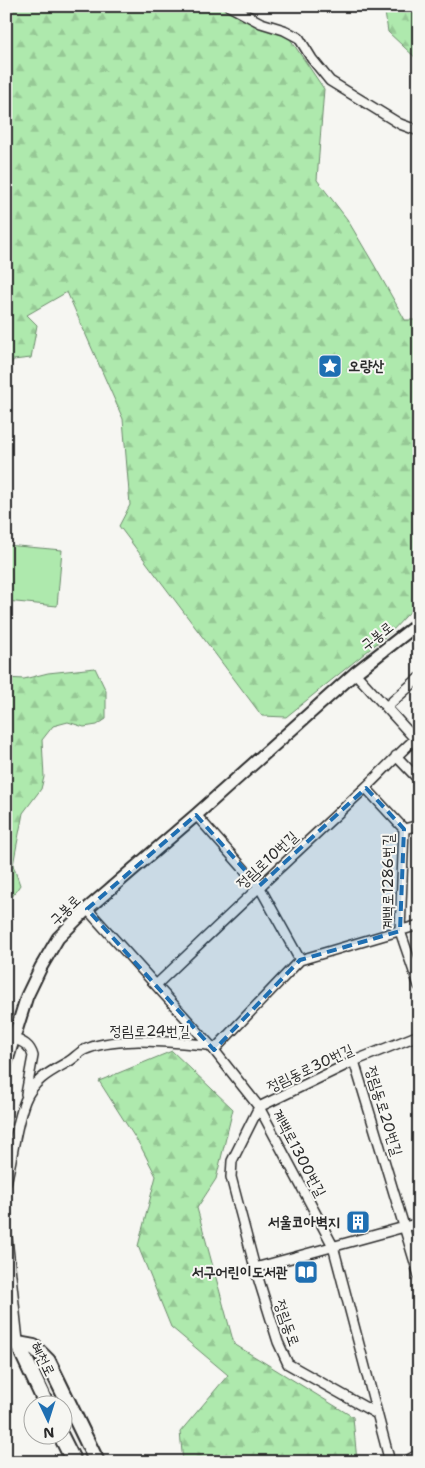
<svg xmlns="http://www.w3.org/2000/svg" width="425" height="1468" viewBox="0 0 425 1468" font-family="'Shantell Sans','Poor Story',sans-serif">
<defs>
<pattern id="forest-firs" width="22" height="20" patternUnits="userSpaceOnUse" patternTransform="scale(1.25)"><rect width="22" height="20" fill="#aee9ad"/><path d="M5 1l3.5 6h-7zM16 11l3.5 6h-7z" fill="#96c895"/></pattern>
</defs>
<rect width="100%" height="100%" fill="#f6f6f2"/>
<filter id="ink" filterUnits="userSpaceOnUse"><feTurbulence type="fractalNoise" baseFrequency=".02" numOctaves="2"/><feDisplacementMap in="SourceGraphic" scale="10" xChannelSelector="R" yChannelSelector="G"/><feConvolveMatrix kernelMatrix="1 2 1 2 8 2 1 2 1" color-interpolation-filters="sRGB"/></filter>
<g filter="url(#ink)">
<path fill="url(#forest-firs)" stroke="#6c8a6c" d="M6,6H59L65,9L72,6H221L286,33L324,89L317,180L347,219L373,263L405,320H419V602L391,632L286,717L262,716L119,526L130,505L123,419L67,292L27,315L37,325L31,358L13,360L6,374Z
M384,6H419V61L388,32Z
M95,668L106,691V719L97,725L84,727L68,722L53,726L42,740L44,777L41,789L23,813L13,865L20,885L6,906V678L24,679L48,673Z
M172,1051L233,1109L216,1179L197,1208L234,1344L353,1417L357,1462H183L180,1432L228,1375L171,1327L138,1246L156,1176L141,1147L99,1081Z"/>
<path fill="#aee9ad" stroke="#6c8a6c" d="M6,545L62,550L57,606L6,601Z"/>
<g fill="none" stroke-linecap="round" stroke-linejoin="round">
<g stroke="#2b2b2b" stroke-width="12">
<path id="minor" d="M229,6L261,23L284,30L299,38L312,59L330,81L400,124L419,131
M355,673L415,739
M386,707L419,678
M396,756L419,780
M366,788L404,829L400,931L419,986
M196,815L259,886L300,960
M404,829L419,825
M87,909L210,1045L259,1107L333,1246L390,1462
M156,985C225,919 294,854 364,789C381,773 397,755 415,739L419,737
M13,1038C23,1042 30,1045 33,1056L26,1094
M214,1050L300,960L419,925
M354,1061L419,1276
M6,1183C13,1156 15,1127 25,1101C33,1081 48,1073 66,1063C73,1060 78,1053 84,1050C115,1035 175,1043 210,1045
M6,1229L18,1341
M255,1268L419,1223
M377,1414L288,1364L278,1342L255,1268L231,1177L232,1161L259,1107L354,1061L419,1035
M405,1462L419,1454"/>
</g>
<g stroke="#2b2b2b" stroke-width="15">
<path id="tertiary" d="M6,1063L27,996L41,967L58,938L87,909L196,815L355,673L419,623"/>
</g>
<g stroke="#2b2b2b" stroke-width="18">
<path id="primary" d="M6,1328L18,1344L47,1406
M18,1344L34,1347L48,1361L97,1462
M61,1436L74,1462"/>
</g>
<use href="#minor" stroke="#f6f6f2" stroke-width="9"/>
<use href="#tertiary" stroke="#f6f6f2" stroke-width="11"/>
<use href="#primary" stroke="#f6f6f2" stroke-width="14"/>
</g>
</g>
<path fill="#1f6fb2" fill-opacity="0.2" stroke="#1f6fb2" stroke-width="4" stroke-dasharray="10 6" stroke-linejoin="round" d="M366,788L404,829L400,931L300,960L214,1050L87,909L196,815L259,886Z"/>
<defs>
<g id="sight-square" transform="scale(1.25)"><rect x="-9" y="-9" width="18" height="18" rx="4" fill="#1f6fb2" stroke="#f6f6f2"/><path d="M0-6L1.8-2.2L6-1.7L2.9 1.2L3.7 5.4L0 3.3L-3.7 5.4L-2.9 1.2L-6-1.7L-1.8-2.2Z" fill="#fff"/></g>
<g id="building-square" transform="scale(1.25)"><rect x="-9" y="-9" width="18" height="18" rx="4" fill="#1f6fb2" stroke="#f6f6f2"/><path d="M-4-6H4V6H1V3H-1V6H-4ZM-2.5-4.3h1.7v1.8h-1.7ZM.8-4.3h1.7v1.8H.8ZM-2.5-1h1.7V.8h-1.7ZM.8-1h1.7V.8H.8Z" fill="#fff"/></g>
<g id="library-square" transform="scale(1.25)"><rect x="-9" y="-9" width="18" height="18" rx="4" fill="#1f6fb2" stroke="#f6f6f2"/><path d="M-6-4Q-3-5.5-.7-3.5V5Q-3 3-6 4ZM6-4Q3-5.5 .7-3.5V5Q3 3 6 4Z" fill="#fff"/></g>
</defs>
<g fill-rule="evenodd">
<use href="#sight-square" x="330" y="366"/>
<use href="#building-square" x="358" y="1222"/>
<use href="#library-square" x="306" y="1272"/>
</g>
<g text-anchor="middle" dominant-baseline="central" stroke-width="4" stroke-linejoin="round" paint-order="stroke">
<g font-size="15" font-weight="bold" fill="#2b2b2b" stroke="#f6f6f2" text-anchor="end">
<text x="348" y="366" text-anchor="start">오량산</text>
<text x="340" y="1222">서울코아벽지</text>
<text x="288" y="1272">서구어린이도서관</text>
</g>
<g font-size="15" fill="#2b2b2b" stroke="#f6f6f2">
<text transform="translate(377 636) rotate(-38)">구봉로</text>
<text transform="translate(267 860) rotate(-43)">정림로10번길</text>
<text transform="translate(388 882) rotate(-90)">계백로1286번길</text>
<text transform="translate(65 910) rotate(-44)">구봉로</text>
<text x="150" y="1031">정림로24번길</text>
<text transform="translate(310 1068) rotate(-25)">정림동로30번길</text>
<text transform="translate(384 1111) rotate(73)">정림동로20번길</text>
<text transform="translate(299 1153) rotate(62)">계백로1300번길</text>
<text transform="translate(287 1323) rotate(71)">정림동로</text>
<text transform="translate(43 1359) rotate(64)">혜천로</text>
</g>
</g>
<rect width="425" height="1468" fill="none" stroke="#f6f6f2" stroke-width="25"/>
<rect x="12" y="12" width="400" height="1443" fill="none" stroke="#2b2b2b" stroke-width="2" filter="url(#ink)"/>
<g transform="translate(48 1420) rotate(176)"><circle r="24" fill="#f6f6f2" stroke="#a5a5a2"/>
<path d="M0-4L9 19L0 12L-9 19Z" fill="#1f6fb2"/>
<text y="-8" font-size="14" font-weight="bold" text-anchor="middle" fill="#2b2b2b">N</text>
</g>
</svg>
